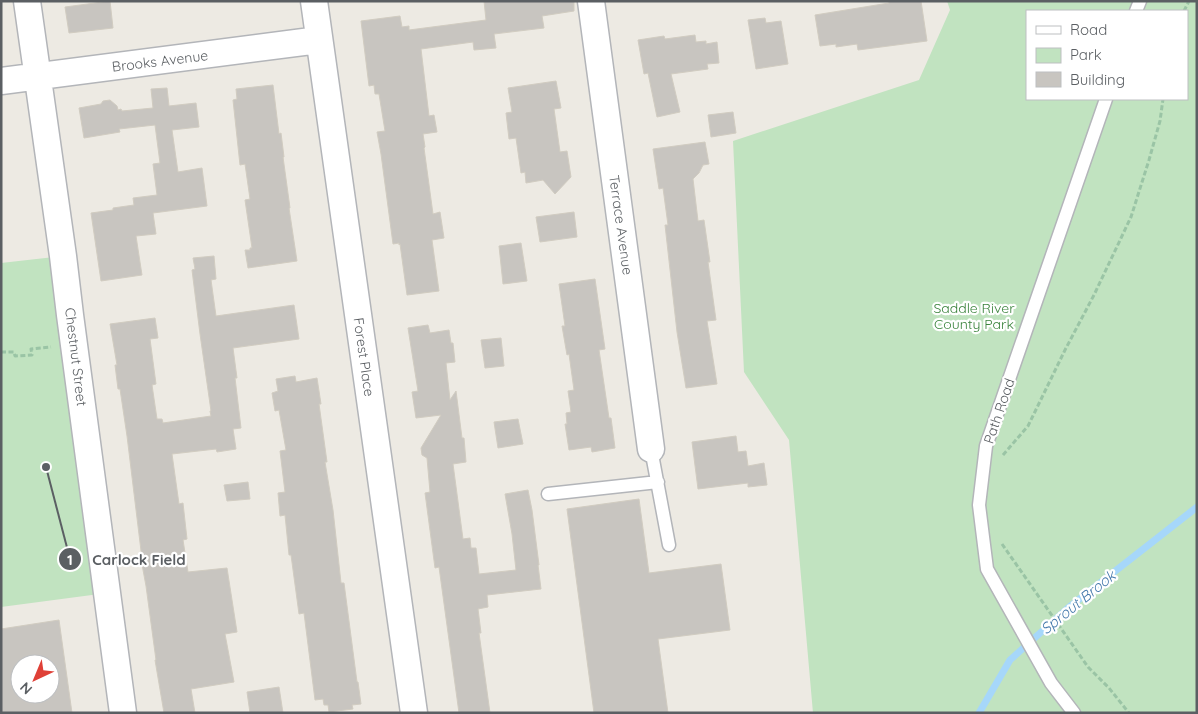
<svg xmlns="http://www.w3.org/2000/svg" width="1198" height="714" viewBox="0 0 1198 714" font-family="Quicksand,sans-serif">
<rect width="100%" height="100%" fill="#edeae3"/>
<path fill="#c1e3c0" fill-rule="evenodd" d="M947,1H1197V713H813L789,440L744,372L733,141L919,80L950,10ZM1027,11H1187V99H1027Z
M63,256L107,593L1,607V263Z"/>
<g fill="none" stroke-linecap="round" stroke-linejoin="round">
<path stroke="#a6d7fa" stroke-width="7" d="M979,713L1010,660L1068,608L1197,507"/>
</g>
<path fill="#c8c5c0" stroke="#d1ccc1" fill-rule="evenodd" d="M110,1L113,28L69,33L65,7Z
M484,1H574V11L542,16L544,28L494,34L496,48L474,50L473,42L421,49L429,116L434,115L437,132L423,134L425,147L424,148L433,214L440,212L444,238L432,240L439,291L407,295L400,244L399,245V243L393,244L381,154L377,132L385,131L379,94H375L374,85L369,86L361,21L400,16L402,27L409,26V30L486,20Z
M889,1H921L927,41L858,50L857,44L836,47V44L820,46L815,15L889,3Z
M765,18L766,23L781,21L788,64L756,69L748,20Z
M695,35L696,42L706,41V44L717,42L719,63L707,64L708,69L671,74L680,112L657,117L648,73L644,74L638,40L664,36L665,39Z
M556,81L561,108L554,109L560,152L567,151L571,177L555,194L543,180L526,183L525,172L521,173L516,138L509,139L506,113L512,112L508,88Z
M273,85L279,134L281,133L284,157H283L290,208H289L297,261L248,268L245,250H250V248H252L245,200L250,199L245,164L240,165L233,100L237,99L236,89Z
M167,88L169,106L196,103L199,127L172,130L178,172L202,168L207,206L153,213L156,234L136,236L142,275L101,281L91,213L113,210V208L134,205L133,198L157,195L153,164L160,163L155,125L119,129L120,132L84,138L79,108L101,104L103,101L110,100L117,106L118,110L121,109L122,111L153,108L151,89Z
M733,112L736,133L711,137L708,115Z
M705,142L709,164L703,165L699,173L693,179L698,221L704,220L710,262H708L716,320L707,321L717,384L686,388L677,332L665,225H668L663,188L659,189L653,149Z
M574,212L577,237L540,242L536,217Z
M521,243L527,281L503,284L499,246Z
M214,256L216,279L211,280L216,316L294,305L299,339L233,348L237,378H235L241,428L233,429L236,449L217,452L216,449L172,454L179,504L183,503L187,539L183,540L188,572L227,568L237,632L225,634L234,682L191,689L195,713H164L155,660H156L146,586L141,559H142L127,436L120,389H118L115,365H117L110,324L155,318L158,338L150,339L156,384L152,385L157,419H162L163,423L211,416L210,411H211L200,334L192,270L195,269L193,258Z
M595,279L605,349L599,350L609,418H611L615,448L592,452L591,447L569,450L565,424H567L566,413L571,412L568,391L574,390L569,354L567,355L562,326H565L559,284Z
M428,325L430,333L449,330L451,343H453L455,362L446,363L450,400L456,391L462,438H464L466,462L453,464L463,539L470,538L471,548H476L479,574L516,570L512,534L505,494L528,490L532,510L539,565H538L541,589L487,595L488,607L478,609L481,633H479L490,713H459L439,567L435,568L425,493L430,492L427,458L422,455L421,448L441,415L416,418L412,392L418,391L408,328Z
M501,338L504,366L485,368L481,340Z
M295,376L296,382L317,378L321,404H319L327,462H325L333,510L341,583H344L357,682H358L361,704L352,705L353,709L329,712L328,705H324L323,699L315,700L304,613L299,614L291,555H289L285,515L280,516L278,493L285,492L280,451L286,450L279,410L275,411L272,393L278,391L276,379Z
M518,419L523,444L498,448L494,422Z
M736,436L738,452L746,451L748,466L764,463L767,485L748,487V483L698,489L692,442Z
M248,482L250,499L227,501L224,485Z
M639,499L649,573L721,564L730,630L658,639L668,713H594L567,509Z
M59,620L72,713H1V629ZM20,664H50V694H20Z
M279,687L283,713H250L247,692Z"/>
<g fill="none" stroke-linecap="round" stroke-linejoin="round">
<g stroke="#b3b5b9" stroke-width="15">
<path id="service" d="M1136,11L1140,1
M651,449L669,545
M548,494L658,482
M1074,713L1051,683L987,569L979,505L986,446L1106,99"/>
</g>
<g stroke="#b3b5b9" stroke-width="29">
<path id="minor" d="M27,1L63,256L70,315L123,713
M314,1L414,713
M591,1L651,449
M1,81L319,40"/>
</g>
<path stroke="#9ac4a5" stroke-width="3" stroke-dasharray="5 2.5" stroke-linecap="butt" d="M1184,11L1189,1
M1,352H14L15,356L32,355L31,349L51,347
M1003,455L1028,426L1065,350L1094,295L1131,217L1149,160L1160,121L1163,99
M1002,544L1088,667L1109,688L1129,713"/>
<use href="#service" stroke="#fff" stroke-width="12"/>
<use href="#minor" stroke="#fff" stroke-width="26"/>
</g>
<g text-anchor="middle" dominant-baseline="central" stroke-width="4.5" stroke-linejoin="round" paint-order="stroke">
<g font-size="14" fill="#5b5f63" stroke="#fff">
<text transform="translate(160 61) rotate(-7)">Brooks Avenue</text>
<text transform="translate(621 225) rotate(82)">Terrace Avenue</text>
<text transform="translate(76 357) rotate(83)">Chestnut Street</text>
<text transform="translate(364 357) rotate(82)">Forest Place</text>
<text transform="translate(999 411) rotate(-71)">Path Road</text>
</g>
<g font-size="14" fill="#3a833c" stroke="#fff">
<text x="974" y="308">Saddle River<tspan x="974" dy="16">County Park</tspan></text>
</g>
<g font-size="15" font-style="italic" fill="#4478ab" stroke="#fff">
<text transform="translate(1078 602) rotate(-39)">Sprout Brook</text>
</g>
</g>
<path fill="none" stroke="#5b5f63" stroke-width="2" d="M46 467L70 559"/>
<g fill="#5b5f63" stroke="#fff" stroke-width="2">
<circle cx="46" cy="467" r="5"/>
<circle cx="70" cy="559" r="12"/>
</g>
<g font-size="15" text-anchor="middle" font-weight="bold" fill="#fff">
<text x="70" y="565">1</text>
</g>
<g font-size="15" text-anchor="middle" font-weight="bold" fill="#5b5f63" stroke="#fff" stroke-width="4.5" stroke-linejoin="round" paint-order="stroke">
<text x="139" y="565">Carlock Field</text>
</g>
<rect width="1198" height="714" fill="none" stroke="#5b5f63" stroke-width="5"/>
<rect x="1026" y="10" width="162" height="90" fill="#ffffff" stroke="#bdbfc1"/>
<rect x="1036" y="26" width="25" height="8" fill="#ffffff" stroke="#bdbfc1"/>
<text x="1070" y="35" font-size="15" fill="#5b5f63">Road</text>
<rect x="1036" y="48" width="25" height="15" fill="#c1e3c0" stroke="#bdbfc1"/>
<text x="1070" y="60" font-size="15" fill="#5b5f63">Park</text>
<rect x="1036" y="72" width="25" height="15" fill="#c8c5c0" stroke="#bdbfc1"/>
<text x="1070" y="85" font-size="15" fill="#5b5f63">Building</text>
<g transform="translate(35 679) rotate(224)"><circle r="24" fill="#ffffff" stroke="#bdbfc1"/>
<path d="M0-4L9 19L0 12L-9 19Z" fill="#df4037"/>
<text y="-8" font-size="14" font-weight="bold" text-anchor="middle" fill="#5b5f63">N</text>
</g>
</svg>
